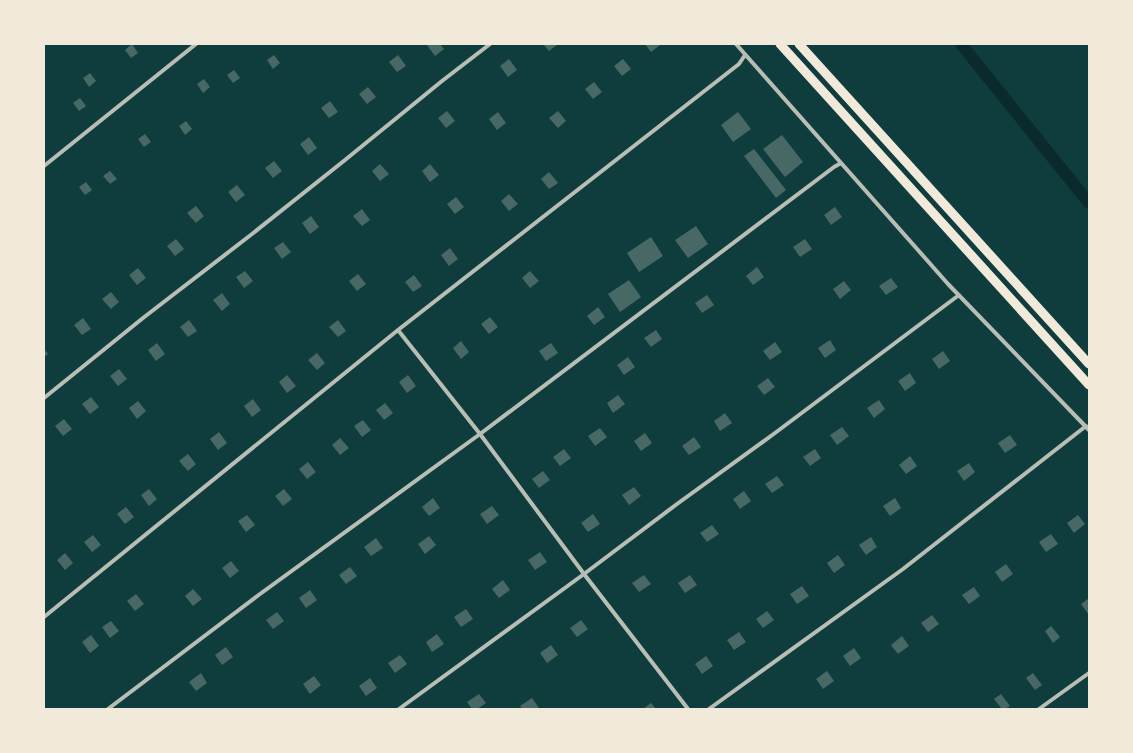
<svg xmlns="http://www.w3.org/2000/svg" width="1133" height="753" viewBox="0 0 1133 753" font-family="Lato,sans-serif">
<rect width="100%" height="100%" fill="#0f3d3e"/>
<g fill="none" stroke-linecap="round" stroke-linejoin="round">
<path stroke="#0a2a2b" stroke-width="12" d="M961,44L1089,203"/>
</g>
<path fill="#486865" d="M132,44L138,53L131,58L125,50Z
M429,44H440L444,49L435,56L427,45Z
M543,44H558L549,51Z
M645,44H659L660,45L651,52Z
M274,55L280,63L273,69L267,60Z
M398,55L406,66L397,72L389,62Z
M509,59L517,70L508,77L500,66Z
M623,59L631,69L622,76L614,66Z
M234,70L240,78L233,83L227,75Z
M90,73L96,81L89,87L83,78Z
M204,79L210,87L203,93L197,84Z
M594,82L602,92L593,99L585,89Z
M368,87L376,97L367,104L359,94Z
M80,98L86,106L79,111L73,103Z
M330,101L338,112L329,118L321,108Z
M447,111L455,121L446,128L438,118Z
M558,111L566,121L558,128L549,118Z
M498,112L506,123L497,130L489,119Z
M738,112L751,129L733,142L721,125Z
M186,121L192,129L185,135L179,126Z
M145,134L151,142L144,147L138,139Z
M782,135L803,162L785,177L763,149Z
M309,137L317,148L308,155L300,144Z
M754,149L786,190L776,198L744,156Z
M274,161L282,171L273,178L265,168Z
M380,164L389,174L380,181L372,171Z
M430,164L439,175L430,182L422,171Z
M110,171L117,179L110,184L103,176Z
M549,172L558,183L549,189L541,179Z
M86,182L92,190L85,195L79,187Z
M237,185L245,195L236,202L228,192Z
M509,194L518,204L509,211L501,201Z
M456,197L464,207L455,214L447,204Z
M196,206L204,216L196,223L187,213Z
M835,207L842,217L831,225L824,215Z
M362,209L370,220L362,226L353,216Z
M311,216L319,227L310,234L302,223Z
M696,226L708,244L688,258L675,240Z
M651,237L663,256L639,272L627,253Z
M176,239L184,249L175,256L167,246Z
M805,239L812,249L800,257L793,247Z
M283,242L291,252L282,259L274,248Z
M450,248L458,259L449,266L441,255Z
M757,267L764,277L753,285L746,276Z
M138,268L146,278L137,285L129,275Z
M245,271L253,281L244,288L236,277Z
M530,271L539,281L530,288L522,278Z
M358,274L366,284L357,291L349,281Z
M414,275L422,286L413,292L405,282Z
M891,278L898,287L886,295L879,286Z
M629,280L641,297L620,312L608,294Z
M844,281L851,290L840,299L833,289Z
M111,292L119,302L111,309L102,299Z
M222,293L230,304L222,311L213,300Z
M707,295L714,305L702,313L695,303Z
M598,307L605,317L594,325L587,316Z
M490,317L498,327L489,334L481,324Z
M83,318L91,329L82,335L74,325Z
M189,320L197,331L188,337L180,327Z
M338,320L346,331L338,337L329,327Z
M656,330L662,339L651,347L644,338Z
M830,340L836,350L825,358L818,348Z
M461,341L469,352L461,359L453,348Z
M775,342L782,352L770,360L763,351Z
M157,343L165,354L156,361L148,350Z
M551,343L558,353L546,361L539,351Z
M44,349L48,354L44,357Z
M943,351L950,361L939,369L932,359Z
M317,353L325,363L317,370L308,360Z
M628,357L635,367L624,375L617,365Z
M119,369L127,379L118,386L110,376Z
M910,373L916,383L905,391L898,381Z
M287,375L296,386L287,393L279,382Z
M408,375L416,386L407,393L399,382Z
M768,378L775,387L764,395L757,386Z
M618,395L625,404L613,413L607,403Z
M91,397L99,407L90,414L82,404Z
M253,399L261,410L252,417L244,406Z
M879,400L885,409L874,418L867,408Z
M138,401L146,411L137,419L129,408Z
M385,403L393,413L384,420L376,410Z
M725,413L732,423L720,431L714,421Z
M64,419L72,429L63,436L55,426Z
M363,420L371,430L362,437L354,426Z
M842,427L849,436L837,445L830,435Z
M600,428L607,437L595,446L588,436Z
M219,432L227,443L218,450L210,439Z
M645,433L652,443L641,451L634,441Z
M1010,435L1017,445L1005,453L998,443Z
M694,437L701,447L689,455L682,446Z
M340,438L349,448L340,455L332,445Z
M564,449L571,458L560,466L553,457Z
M815,449L821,458L810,466L803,457Z
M188,454L196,464L188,471L179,461Z
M910,456L917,466L906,474L899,465Z
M308,462L316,472L307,479L299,469Z
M969,463L975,472L964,481L957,471Z
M543,471L550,480L539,488L532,479Z
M777,476L784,485L772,493L765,484Z
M634,487L641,496L629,505L622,495Z
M149,489L157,499L149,506L141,495Z
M284,489L292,499L283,506L275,496Z
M744,491L751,501L740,509L733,499Z
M433,498L440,508L429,516L422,507Z
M895,498L901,508L890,516L883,506Z
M492,506L499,515L487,524L480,514Z
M126,507L134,517L125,524L117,514Z
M593,514L600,524L588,532L581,523Z
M247,515L255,525L246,532L238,521Z
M1078,515L1085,524L1074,533L1067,523Z
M712,525L719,534L707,542L700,533Z
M1051,534L1058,544L1046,552L1039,542Z
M93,535L101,545L92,552L84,542Z
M429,536L436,545L425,554L418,544Z
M871,537L877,547L866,555L859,545Z
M376,538L383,548L371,556L364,547Z
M540,552L547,562L535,570L528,560Z
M65,553L73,563L65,570L57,560Z
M838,555L845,565L834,573L827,563Z
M231,561L239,571L230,578L222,568Z
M1006,564L1013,574L1002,582L995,572Z
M350,567L357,576L346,584L339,575Z
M644,575L651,584L639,592L632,583Z
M690,575L697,585L685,593L678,583Z
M503,580L510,590L499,598L492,589Z
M802,586L809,596L797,604L790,594Z
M974,587L980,596L969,604L962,595Z
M193,589L202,599L193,606L185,596Z
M310,590L317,600L306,608L299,598Z
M136,594L144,604L135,611L127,601Z
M1088,599L1089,601V615L1081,604Z
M466,609L473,619L461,627L454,617Z
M767,611L774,620L763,628L756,619Z
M277,612L284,621L273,629L266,620Z
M932,615L939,624L928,632L921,623Z
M581,620L588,629L577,637L570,628Z
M111,621L119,631L110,638L102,627Z
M1051,626L1060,637L1053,643L1045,631Z
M739,632L746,642L734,650L727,640Z
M437,634L444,644L432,652L426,642Z
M91,635L99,646L90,653L82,642Z
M902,636L909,646L898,654L891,645Z
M551,645L558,655L547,663L540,653Z
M226,647L233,657L222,665L215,655Z
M854,648L861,658L850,666L843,656Z
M400,655L407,664L395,673L388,663Z
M706,656L713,666L702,674L695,664Z
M827,671L834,681L823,689L816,679Z
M201,673L207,683L196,691L189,682Z
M1033,673L1042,685L1035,690L1026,678Z
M314,676L321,685L310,694L303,684Z
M370,678L377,688L366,696L359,686Z
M479,694L486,703L477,709H472L467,702Z
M1001,694L1010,706L1005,709H1002L994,699Z
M532,698L539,708L537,709H522L520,706Z
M651,703L656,709H643Z"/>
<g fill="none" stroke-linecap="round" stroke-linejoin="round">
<path stroke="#b8beb3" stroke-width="4" d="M736,44L948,284L1089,430
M44,166L196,44
M398,330L480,434L584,574L688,709
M44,398L143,318L252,234L345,160L442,81L490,44
M44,617L398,330L739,64L745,55
M108,709L260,594L480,434L834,167L841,163
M399,709L584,574L677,504L775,433L959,295
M709,709L903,569L1086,426
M1039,709L1089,673"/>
<path stroke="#f1e9da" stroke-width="9" d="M780,44L1089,385
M799,44L1089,364"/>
</g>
<rect width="1133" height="753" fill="none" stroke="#f1e9da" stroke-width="90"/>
</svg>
